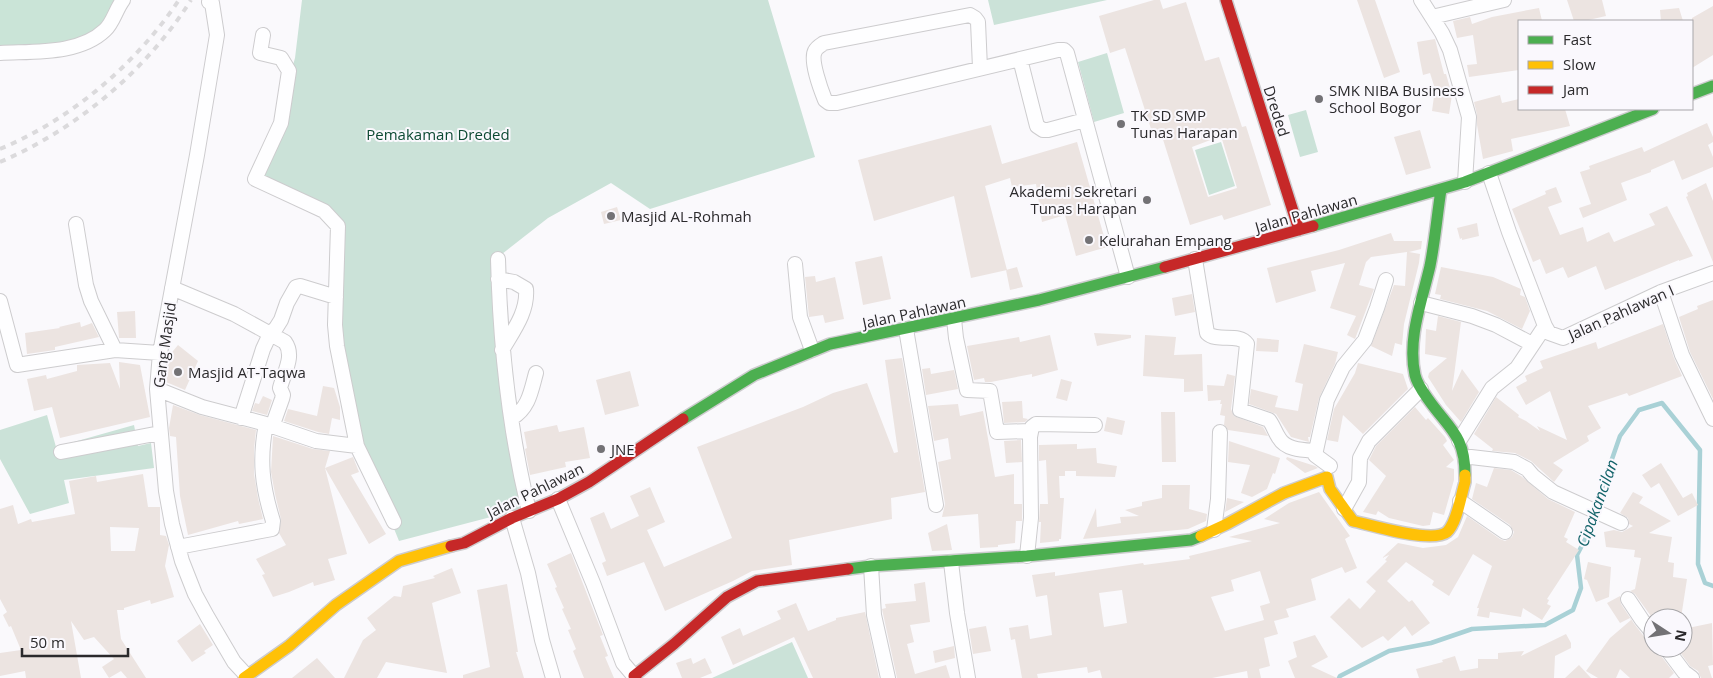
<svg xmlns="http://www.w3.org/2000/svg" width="1713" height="678" viewBox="0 0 1713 678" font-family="'Open Sans',sans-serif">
<rect width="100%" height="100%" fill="#faf9fc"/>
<path fill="#cbe2d8" d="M302,0H768L815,157L650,209L611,183L548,218L502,254L499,357L521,509L399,541L348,415L331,313L338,225L252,182L278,118L295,58Z
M988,0H1107L994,25Z
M1107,53L1124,113L1094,122L1078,62Z
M1306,110L1318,152L1300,157L1288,115Z
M1221,142L1235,186L1209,195L1195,150Z
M47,415L56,447L134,425L138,446L151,443L154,468L64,480L69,503L30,514L0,459V430Z
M792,642L808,678H712Z"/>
<path fill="#cae4d7" d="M0,0H123L94,39L0,53Z"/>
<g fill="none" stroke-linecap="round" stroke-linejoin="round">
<path stroke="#a9d1d6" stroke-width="4.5" d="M1339,678L1340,676L1389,651L1431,643L1472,629L1545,625L1573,610L1581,588L1577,555L1592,526L1603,485L1620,436L1639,410L1662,403L1700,450L1698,564L1705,583L1713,586"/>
</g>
<path fill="#ece4e1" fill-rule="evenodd" d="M1154,0H1160L1163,9L1186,2L1205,61L1219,57L1242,127L1246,126L1271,205L1224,220L1222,215L1190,225L1160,130L1152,132L1125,48L1110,53L1099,16ZM1221,136L1237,188L1208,197L1192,147Z
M1357,0H1375L1400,72L1384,78Z
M1567,0H1602L1606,16L1584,21H1574Z
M1713,6V55L1692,68V18Z
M1539,8L1542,21H1519V70L1469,77L1467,65L1477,64L1473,35L1457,38L1453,21L1470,17L1472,24L1492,17Z
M1679,8L1683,21H1661L1660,10Z
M1435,39L1444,74H1446L1452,95L1449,114L1432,111L1435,89L1430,73L1423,75L1420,60L1417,42Z
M1500,95L1502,103L1519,99V109H1565L1570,126L1511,139L1513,151L1483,159L1477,125V115L1474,102Z
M1707,123L1713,137V142L1708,145L1713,157V167L1682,180L1674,160L1651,170V172L1621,183L1627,200L1583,218L1579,208L1591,204L1580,172L1590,169L1589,166L1642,147L1644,152Z
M991,125L1002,164L1077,142L1107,247L1076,256L1065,215L1042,222L1036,184L1012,187L1010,178L985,186L1007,270L971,278L954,196L874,221L858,160Z
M1420,130L1431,168L1406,175L1394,137Z
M1706,183L1713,201V262L1686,197L1688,196L1687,193Z
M1556,187L1562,202L1548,207L1560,235L1583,227L1587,242L1609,232L1614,242L1655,225L1649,214L1667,206L1693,256L1679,261V260L1605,290L1596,266L1568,278L1563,267L1546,274L1540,259L1533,262L1512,209L1546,194L1545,191Z
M617,207L621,220L604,224L601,212Z
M1477,223L1479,236L1462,240V238L1460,239L1457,228Z
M1391,233L1394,241H1422L1421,249L1409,252L1420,254L1419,263L1404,324L1402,345L1395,343L1392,356L1371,346L1394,285L1405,286L1407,252L1371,257L1366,262L1359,285L1374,289L1355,339L1347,335L1356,316L1330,308L1345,263L1311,271L1316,291L1276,303L1267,268L1339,250Z
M882,256L891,299L863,305L855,262Z
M1017,267L1023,287L1010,290L1006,270Z
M1441,267L1493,277L1521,289L1520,295L1525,297L1530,311L1522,329L1487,311L1440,299L1441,295L1435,294Z
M815,276L816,282L835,277L844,319L825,323L823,315L809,317L805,277Z
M1192,294L1195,312L1175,316L1172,298Z
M1713,300V399L1690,352L1679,317L1698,309L1697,306Z
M135,311L136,338H119L117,312Z
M1438,316L1461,322L1452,391L1462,369L1479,392L1461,422L1446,405L1428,377L1429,373L1447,358L1425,354L1426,329L1436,331Z
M80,322L81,327L92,323L99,337L55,347V350L27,354L25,333L60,328L59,327Z
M1663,324L1674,358L1682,376L1629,396L1627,393L1588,406L1601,428L1587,436L1589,441L1553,463L1563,470L1554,482L1531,461L1515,453L1492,451L1493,449L1474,434L1496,397L1519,415L1518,417L1526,421L1540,431L1537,426L1567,440L1550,391L1526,405L1516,387L1527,381L1525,376L1543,368L1540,361L1596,342L1598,349Z
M1094,333L1131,335V338L1097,346Z
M1050,335L1058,370L1032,377V374L991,382H985L984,378L974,380L967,346L1019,337L1020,342Z
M1145,335L1176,337L1174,355L1202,354L1203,391L1184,392V379L1143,376Z
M1257,338L1279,340L1278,352L1256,351Z
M1304,344L1338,352L1335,364L1319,398L1310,437H1308L1309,442L1291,437L1276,414L1249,404L1251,389L1278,396L1275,407L1298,411L1303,384L1295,382Z
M178,345L198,361L185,390L166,382L168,357Z
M902,358L925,492L891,498L892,519L789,540L792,565L752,571L733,581L665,611L644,562L607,576L602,563L606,561L590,518L604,512L611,529L639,516L630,496L650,487L665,522L647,530L664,567L732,538L697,447L803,407L833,393L867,383L894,453L898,452L885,360Z
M119,362L140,365L150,417L60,438L52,407L34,411L27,379L46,375L47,379L77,371V365L110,363L120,389Z
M1358,363L1403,374L1408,389L1363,434L1343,415L1338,442L1327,440L1334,409L1355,373Z
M930,368L931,374L954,370L958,389L926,395L922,369Z
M630,371L639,406L605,415L596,380Z
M1227,374L1235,376L1231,409L1234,416L1263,427L1268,436L1228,430L1224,425L1225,416L1220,415L1222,404H1220L1221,400L1208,401L1207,385L1224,386Z
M1061,379L1072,382L1067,401L1056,398Z
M323,386L334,388L340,407V420L332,418L329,434L318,432L284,421L288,409L317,416Z
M263,396L272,400L267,415L252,411L255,403L259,404Z
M1022,401L1023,418L1028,419L1025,422L1004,423L1002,402Z
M958,404L960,416L983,411L995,477L1014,474V504H1022V521H1016L1015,543L998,545V547L980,548L978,514L942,517L945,504L938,462L951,459L948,438L934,441L928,406Z
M173,405L200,415L256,430L254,449V474L258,498L263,519L239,524L238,521L188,535L180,496L176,437L170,436L169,428Z
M1415,407L1426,420L1428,418L1445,437L1447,441L1443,445L1454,460L1446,467L1454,469V480L1444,515L1433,512L1430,525L1423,526L1389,518L1378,511L1376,515L1363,512L1386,476L1369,460L1376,446Z
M1161,412H1175L1176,462H1162Z
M1107,417L1125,421L1122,435L1104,431Z
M557,425L559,432L584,427L590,458L565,462L566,467L530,475L525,449L527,448L524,432Z
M273,436L313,449L330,451L325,468L347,554L328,559L335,580L314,586L313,582L289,592L273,597L262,575L265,574L256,559L286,545L279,533L281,519L275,494L271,472Z
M1021,440L1022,462L1006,463L1004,441Z
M1229,441L1280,458L1275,474L1273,473L1267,489L1252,497L1241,493L1250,465L1228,462Z
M1077,444V449L1096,448L1097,463L1117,466L1115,477L1076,476V471H1065V476H1059L1060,498H1064L1061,539H1059V541L1040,543L1041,522H1039L1040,504H1048L1046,460L1039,461V445Z
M353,457L359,472L351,475L386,534L369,544L325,468Z
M1287,457L1315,466L1318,468L1305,473L1286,459Z
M1661,463L1683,498L1692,493L1698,505L1678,516L1659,483L1651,488L1642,475Z
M1494,468L1511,470L1521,476L1548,499L1575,512L1564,537L1568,539L1566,542L1579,550L1547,599L1549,600L1547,604L1551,606L1542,620L1523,608L1521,617L1490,612L1489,618L1477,616L1479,608H1477L1492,566L1473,554L1449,596L1432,585L1434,581L1406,562L1387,581L1409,602L1412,600L1430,623L1412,636L1405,626L1388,641L1383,636L1362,648L1330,617L1349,598L1360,609L1376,591L1366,582L1387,561L1385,560L1389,555L1382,558L1398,543L1423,548L1446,545L1458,537L1467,516L1500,539L1505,541L1512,537L1514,532L1510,525L1472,499L1476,483L1487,487Z
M143,474L148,507H160V535L166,536L169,545L165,566L174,597L151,604L150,600L124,608V610H117L121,639L146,678H127L121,671L109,678L102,667L114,659L94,637L84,640L71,621L81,678H26L25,671L0,676V653L21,650L11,626L9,627L3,615L7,612L0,599V509L13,505L18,524L31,519L32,522L75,514L69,481L96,476L97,482ZM110,527L139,528L135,551H111Z
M1162,485H1190L1189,509L1207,514L1206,521L1188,529L1083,539L1096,508L1097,527L1121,523L1120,517L1139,516L1125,510L1142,506V502L1162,498Z
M1319,492L1350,536L1345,539L1357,568L1345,573L1342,567L1311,579L1316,600L1286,609L1289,617L1274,621L1278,634L1264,638L1270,666L1259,669L1261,678H1248L1247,671L1212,678H1102L1100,670L1088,673L1087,667L1037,674L1038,678H1022L1015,639L1011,640L1009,628L1028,625L1030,639L1052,635L1047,595L1036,597L1032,575L1055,572V576L1143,563L1144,565L1190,559L1189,556L1252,541L1229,537L1280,523L1264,519L1289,503ZM1260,571L1270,603L1260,606L1264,620L1225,631L1211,597L1234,591L1231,580ZM1122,590L1127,623L1104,627L1099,593Z
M1633,492L1643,497L1639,503L1671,521L1649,533L1672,537L1668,562L1674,563L1673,577L1687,579L1681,618L1653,613V619L1635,594L1630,591L1635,589L1641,558L1634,557L1635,550L1606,547L1604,532L1614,530L1622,532L1633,526L1629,524L1628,518L1620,513Z
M1227,498L1244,502L1225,512Z
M947,524L952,550L932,551L928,533Z
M571,553L603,635L600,636L608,656L605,657L614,678H584L573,651L576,649L568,630L571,629L562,609L564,608L555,588L557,587L547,564Z
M1588,562L1611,567L1609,597L1596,602L1587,580L1584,579Z
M452,568L461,593L432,603L447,673L386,662L377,678H344L363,640L376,630L367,618L394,596L401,597L403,586L435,578L433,576Z
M925,582L930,622L910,625L914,642L907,644L915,674L946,665L950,678H897L882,609L886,608L885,604L916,601L914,584Z
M507,584L518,652H516L524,678H463V675L490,667L477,590Z
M1620,596L1621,604L1635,625L1646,639L1653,642V648H1657L1659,653L1674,673L1669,678H1630L1620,669L1616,678H1598L1586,671L1610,638L1631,620L1630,618L1620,623L1607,603Z
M796,603L808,631L836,620V618L865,612L879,678H813L794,637L733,665L721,637L740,628L743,636L781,619L777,611Z
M1712,623L1713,665L1708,666L1712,678H1701L1698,671L1690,666L1677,648H1683V629Z
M200,624L213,645L204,651L206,653L192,662L177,641Z
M986,626L991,651L973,654L969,629Z
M1566,634L1571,643V648L1555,656L1554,678H1419L1416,669L1443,662L1442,660L1455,656L1460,671L1478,668V659H1498V653L1524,651L1521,656Z
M1315,635L1328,657L1311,666L1337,678H1295L1288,661L1297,657L1293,642Z
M954,646L955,658L935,663L933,651Z
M317,658L335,678H292Z
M691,658L693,664L705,658L712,673L700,678H682L676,663Z
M1579,665L1591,678H1565Z"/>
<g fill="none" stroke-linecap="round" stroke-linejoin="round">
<g stroke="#cdccce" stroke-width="16">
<path id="street" d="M1421,0L1442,33L1450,50L1469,117L1465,182
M209,2L212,3L217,35L197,155L160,353L157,389L166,491L172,524L182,561L195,594L207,616L234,662L247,676
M1432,17L1504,0
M263,35L260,53L281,58L289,71L281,123L255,179L324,211L338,226L335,325L337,346L357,446L394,522
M0,53C33,51 79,55 105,30C113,23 116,9 123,0
M1020,59L1037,126L1043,130H1048L1085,120
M980,68L978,22L975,18L970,15L824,43C821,45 817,47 815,51C810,60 821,90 825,100L829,103H837L1058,50H1064L1067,53L1128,277
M1489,173L1509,232L1545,326L1549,333L1563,338L1661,292L1713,273
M76,224L86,285L91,301L115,350
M498,259C500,343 509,429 529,511
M1195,259L1207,333C1217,343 1239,332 1247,344L1240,410L1269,420C1273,425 1275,432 1279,438C1286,450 1303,450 1316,451
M795,264L800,317L812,350
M498,279L514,282L526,289C528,312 513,331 502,350
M172,288L234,314L285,342C295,356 284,372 280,388L283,395L282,399L272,427
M1661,292L1682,355L1713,419
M0,301L17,365L115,350L160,353
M1421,303L1472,316L1496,325L1532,344
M954,319L956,338L967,390L990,391L997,432L1030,431
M906,329L936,505
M157,389L202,407L266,424L316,441L357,446
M241,418L263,349L270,334L276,328L281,320L287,303L296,287L300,286L336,297
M512,418C529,408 531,391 536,373
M1459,441L1492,388L1517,368L1545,326
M61,452L160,433
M1465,458L1471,457L1514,462L1527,469L1533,476L1553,492L1621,523
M1330,466L1315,455L1327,400L1343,367L1365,340L1377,308L1386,280
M558,499L593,583L623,663L634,676
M1460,501L1505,532
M1344,509L1359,482L1360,458L1369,441L1421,389
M512,518L528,573L542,640L553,678
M1214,530L1218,499L1220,432
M178,547L272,529L273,521C262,486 259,460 266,424
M1027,556L1031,518L1030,437L1032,427L1036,424L1095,425
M951,562L957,613L968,678
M871,566L874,615L888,678
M1628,599L1642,620L1653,633
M1666,648L1684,672L1692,678"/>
</g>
<g stroke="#cdccce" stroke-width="14">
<path id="fast" d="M1692,94L1713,86
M1441,190C1437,215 1435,241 1430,266C1422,301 1407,339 1415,375C1417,384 1423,392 1428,399C1449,429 1465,435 1465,475
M1313,226L1465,182L1653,109
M683,419L754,375L830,344L1039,300L1165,267
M848,569L871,566L1027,556L1191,540L1201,536"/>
</g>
<g stroke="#cdccce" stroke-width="14">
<path id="slow" d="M1201,536L1227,524L1284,493L1327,477L1330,489L1353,521C1371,525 1432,544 1447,532C1457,523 1461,495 1465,482V475
M244,678L289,646L336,605L399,561L451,546"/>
</g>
<g stroke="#cdccce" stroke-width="14">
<path id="jam" d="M1226,0L1299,230
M1165,267L1313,226
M451,546L464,543L512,518L558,499L589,482L683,419
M636,678L634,676L674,644L727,597L757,581L848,569"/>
</g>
<use href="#street" stroke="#fefeff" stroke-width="14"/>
<use href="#fast" stroke="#4caf50" stroke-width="11"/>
<use href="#slow" stroke="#ffc107" stroke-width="11"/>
<use href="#jam" stroke="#c62828" stroke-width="11"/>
<path stroke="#dbdadc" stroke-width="4" stroke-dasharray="6 6" stroke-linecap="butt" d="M0,149C72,119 136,64 179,0
M0,162C77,129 146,71 191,0"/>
</g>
<g fill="#737275" stroke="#faf8fd" stroke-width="2">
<circle cx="1319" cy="99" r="5"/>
<circle cx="1121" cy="124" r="5"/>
<circle cx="1147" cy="200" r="5"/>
<circle cx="611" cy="216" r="5"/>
<circle cx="1089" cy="240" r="5"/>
<circle cx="178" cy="372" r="5"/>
<circle cx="601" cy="449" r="5"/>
</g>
<g text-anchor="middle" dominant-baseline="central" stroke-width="4" stroke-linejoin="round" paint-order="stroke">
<g font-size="15" fill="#2b2a2c" stroke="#faf8fd" text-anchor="start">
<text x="1329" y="90">SMK NIBA Business<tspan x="1329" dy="17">School Bogor</tspan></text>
<text x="1131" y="115">TK SD SMP<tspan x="1131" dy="17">Tunas Harapan</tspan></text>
<text x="1137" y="191" text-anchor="end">Akademi Sekretari<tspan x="1137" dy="17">Tunas Harapan</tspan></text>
<text x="621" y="216">Masjid AL-Rohmah</text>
<text x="1099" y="240">Kelurahan Empang</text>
<text x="188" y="372">Masjid AT-Taqwa</text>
<text x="611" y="449">JNE</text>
</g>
<g font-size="15" fill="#2b2a2c" stroke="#faf8fd">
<text transform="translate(1277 111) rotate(72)">Dreded</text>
<text transform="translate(1306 213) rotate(-16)">Jalan Pahlawan</text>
<text transform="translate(914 312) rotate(-12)">Jalan Pahlawan</text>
<text transform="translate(1621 312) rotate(-24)">Jalan Pahlawan I</text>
<text transform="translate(164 345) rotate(-82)">Gang Masjid</text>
<text transform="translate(535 490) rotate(-26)">Jalan Pahlawan</text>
</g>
<g font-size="15" fill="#0d4a33" stroke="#faf8fd">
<text x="438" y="134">Pemakaman Dreded</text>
</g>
<g font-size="16" font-style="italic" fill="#126369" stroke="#faf8fd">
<text transform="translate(1597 503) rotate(-70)">Cipakancilan</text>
</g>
</g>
<rect x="1518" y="20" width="175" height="90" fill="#faf8fd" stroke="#a7a6a9"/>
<rect x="1528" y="36" width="25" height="8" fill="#4caf50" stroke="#a7a6a9"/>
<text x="1563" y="45" font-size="15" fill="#2b2a2c">Fast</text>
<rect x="1528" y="61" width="25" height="8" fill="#ffc107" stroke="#a7a6a9"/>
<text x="1563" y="70" font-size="15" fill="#2b2a2c">Slow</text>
<rect x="1528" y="86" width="25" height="8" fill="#c62828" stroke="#a7a6a9"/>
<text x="1563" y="95" font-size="15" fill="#2b2a2c">Jam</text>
<g transform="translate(1668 633) rotate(102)"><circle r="24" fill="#faf8fd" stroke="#a7a6a9"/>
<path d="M0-4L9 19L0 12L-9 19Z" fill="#737275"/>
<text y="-8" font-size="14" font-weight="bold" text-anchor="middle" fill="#2b2a2c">N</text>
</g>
<path d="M22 648v8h106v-8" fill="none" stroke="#2b2a2c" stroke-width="2.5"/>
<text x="30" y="648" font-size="15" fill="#2b2a2c" stroke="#faf8fd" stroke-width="4" paint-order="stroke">50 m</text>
</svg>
